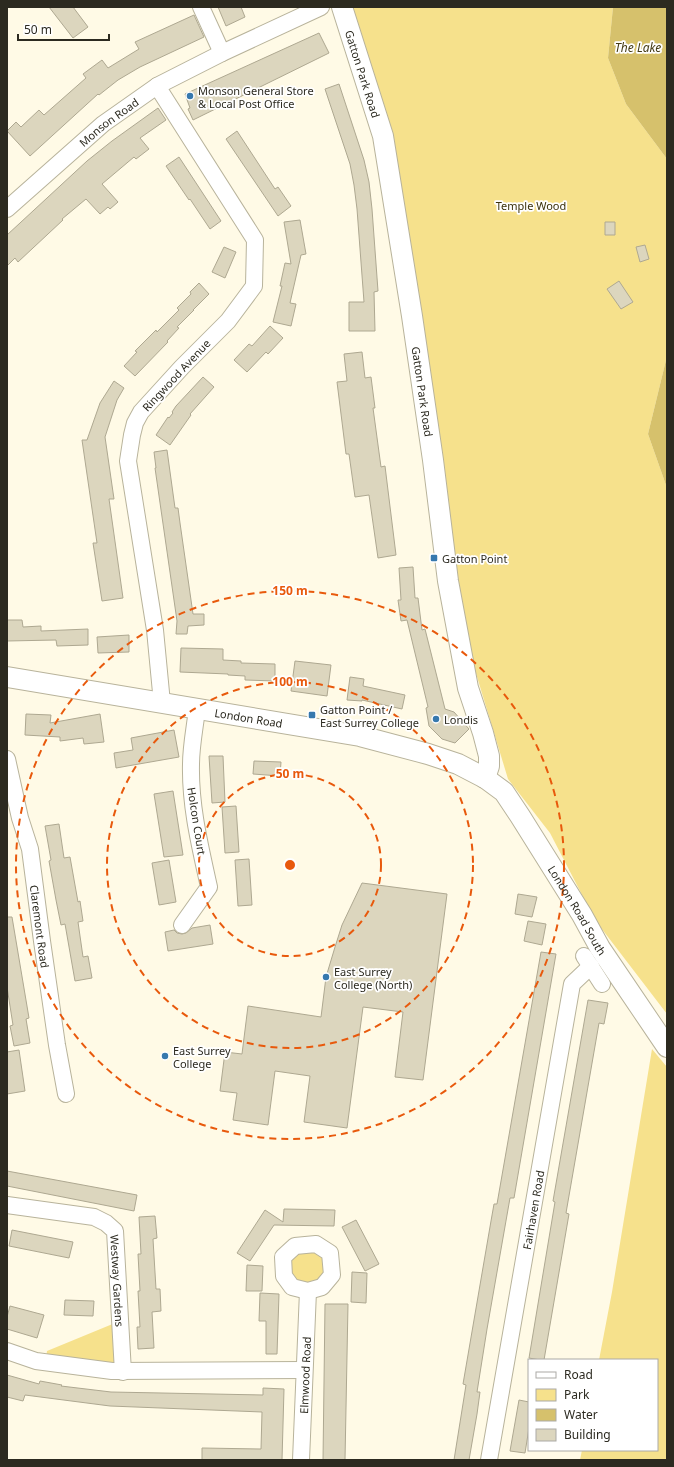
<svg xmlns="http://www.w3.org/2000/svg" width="674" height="1467" viewBox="0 0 674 1467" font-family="'Noto Sans',sans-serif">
<rect width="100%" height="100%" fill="#fffae6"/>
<path fill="#f6e18c" d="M342,7H613L608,58L626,104L667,159V356L648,434L667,488V1014L595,920L550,833L508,779L448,581L383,136Z
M652,1049L667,1067V1460H580L582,1450H657V1360H599L612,1292Z
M315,1248L328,1264L322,1279C309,1285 303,1285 292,1276L291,1257L299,1249Z
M115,1323L116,1366L46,1358L47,1351Z"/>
<path fill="#d6c16c" d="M613,7H667V159L626,104L608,58Z
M667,356V488L648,434Z"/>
<path fill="#dcd6be" stroke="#aea891" d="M49,7H73L88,27L73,38Z
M218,7H241L245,17L226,26Z
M194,15L204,37L140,67L118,80L99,95L98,94L30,156L7,131L16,122L21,127L39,110L44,115L86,78L83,74L102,60L108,68L139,49L135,42Z
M319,33L329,53L193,120L188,109L190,108L185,94Z
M339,84L364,160L369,182L372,209L378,291L374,292L375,331H349V302H364L357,209L354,185L350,164L325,89Z
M158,108L166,120L140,138L149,149L136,159L134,157L102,184L118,202L110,209L108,207L100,214L86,199L62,219L63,220L18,262L15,258L7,266V235L87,161L112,141Z
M237,131L275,189L278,187L291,206L278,216L226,139Z
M179,157L221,221L210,229L190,199L189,200L166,166Z
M300,220L306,254L301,255L290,303L296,304L291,326L273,322L282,286H280L285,263L291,264L284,222Z
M605,222H615V235H605Z
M645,245L649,259L640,262L636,247Z
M224,247L236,252L225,278L212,272Z
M619,281L633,302L621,309L607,289Z
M199,283L209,294L193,310H194L177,327L179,328L167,341L168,342L135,376L124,366L137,352L135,351L156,330L157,332L179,310L177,308L191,294L190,292Z
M270,326L283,338L268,354L266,352L247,372L234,360L249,344L252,346Z
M362,352L365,378L371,377L375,408H373L381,467L385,466L396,555L378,558L369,495L355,497L349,454H346L337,382L347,381L344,354Z
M203,377L214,387L190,414L191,415L170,445L156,435L168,417L169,418L173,413L172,412L176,406Z
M114,381L124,388L117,400L105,437L114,499H109L123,598L102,601L93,543H97L82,440H87L100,403Z
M167,450L175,508H178L180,523L193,614H204V625L188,626L187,634H176L177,621L155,468H156L154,452Z
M413,567L415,598H418L422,630L425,629L445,709L454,712L469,729L455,743L442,739L429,726L426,708L428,707L407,620L401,621L398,600H401L399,568Z
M7,620H22L23,627L41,626V631L88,629V645L57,646L56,640L7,641Z
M129,635V652L98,653L97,637Z
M181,648L223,649V660L241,661V663L275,664V681L245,680V676L228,675V674L180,672Z
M295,661L331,665L327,696L291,691Z
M350,677L364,679L363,686L405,695L402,709L362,700V701L347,700Z
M26,714L51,715L50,723L100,714L104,742L84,744L83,738L60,741V737L25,735Z
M174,730L179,757L116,768L114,753L133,750L131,738Z
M209,756H223L225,802L212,803Z
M254,761L281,762L280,776L253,774Z
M173,791L183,855L164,857L154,794Z
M236,806L239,852L225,853L222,807Z
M59,824L64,858L70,857L78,902L80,901L83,921L78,922L83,957L88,956L92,978L75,981L65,924L61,925L56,900L49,861L51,860L45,826Z
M249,859L252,905L238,906L235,860Z
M169,860L176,902L159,905L152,863Z
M362,883L447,894L423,1080L395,1077L403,1012L363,1007L347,1128L304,1122L310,1076L275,1071L268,1125L233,1120L237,1093L220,1091L225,1052L242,1054L248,1006L321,1017L326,977L335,947L342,925Z
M518,894L537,897L532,917L515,914Z
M7,917H12L29,1018L26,1019L30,1043L14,1046L10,1026L13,1025L7,987Z
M528,921L546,924L542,945L524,941Z
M210,925L213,944L168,951L165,932L174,930L177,933L182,934L186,933L192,928Z
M541,952L556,954L514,1198H510L487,1329L477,1392H480L477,1414L469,1460H454L466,1385L463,1384L491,1221L494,1204H497Z
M588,1000L608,1003L604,1024L599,1023L566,1213L569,1214L544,1360H540L529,1358L555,1202L553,1201Z
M19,1050L25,1091L7,1094V1052Z
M7,1171L137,1195L134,1211L7,1186Z
M284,1209L335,1210L334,1226L274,1225L250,1261L237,1253L265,1210L283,1222Z
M155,1216L157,1238L153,1239L156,1289H160L161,1311L152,1312L154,1348L138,1349L137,1327H140L138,1291H140L138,1254H141L139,1217Z
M356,1220L379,1264L365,1271L342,1227Z
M12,1230L73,1242L69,1258L9,1246Z
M247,1265L263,1266L262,1291H246Z
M352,1272L367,1273L366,1303L351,1302Z
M260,1293L279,1294L277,1354H266V1321H259Z
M65,1300L94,1301L93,1316L64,1315Z
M325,1304H348L345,1460H323Z
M10,1306L44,1315L37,1338L7,1329V1317Z
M7,1375L39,1384L40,1381L62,1385L61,1386L111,1392L263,1395V1388L284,1389L282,1460H202V1448L261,1449L262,1412L110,1406L25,1395L23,1401L7,1397Z
M519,1400L529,1402V1428L525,1453L510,1451Z"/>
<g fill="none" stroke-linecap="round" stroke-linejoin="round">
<g stroke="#b8b39b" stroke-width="18">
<g id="minor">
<path d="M201,7L222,53"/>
<path d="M157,86L255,240L254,286L228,321L182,367L141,412L135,423L132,435L128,461L155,630L162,703"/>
<path id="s1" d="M7,209L103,124L157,86L222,53L321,7"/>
<path id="s2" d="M7,759L20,818L30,849L42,941L57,1045L66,1094"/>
<path d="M182,925L209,887C200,846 190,806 191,764C191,746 195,727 197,709"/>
<path d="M584,956L602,984"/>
<path id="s3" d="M7,1205L94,1217L106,1223L115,1231L123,1372"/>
<path d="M316,1244L330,1253L332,1275L322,1287L308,1291L292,1287L284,1276L283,1257L295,1246Z"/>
<path d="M7,1351L36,1361L112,1371L304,1370"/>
<path id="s4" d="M301,1460L308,1291"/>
<path id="s5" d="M489,1460L572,984L591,966"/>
</g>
</g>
<g stroke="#b8b39b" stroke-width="22">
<g id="major">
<path id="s6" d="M342,7L383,136L412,316L433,460L448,581L468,688L483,733L489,756V766L485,778"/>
<path id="s7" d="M7,677L360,736L428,754L458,764L485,778L504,792L520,816L582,915L600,948L667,1047"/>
</g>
</g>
<use href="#minor" stroke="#fff" stroke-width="16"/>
<use href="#major" stroke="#fff" stroke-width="20"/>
</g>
<g fill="none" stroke="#e8590c" stroke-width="2" stroke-dasharray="7 5">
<circle cx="290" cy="865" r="91"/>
<circle cx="290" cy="865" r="183"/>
<circle cx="290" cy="865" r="274"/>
</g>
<g fill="#3678ae" stroke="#fff" stroke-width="1.5">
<circle cx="190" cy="96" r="4"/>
<rect x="430" y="554" width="8" height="8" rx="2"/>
<rect x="308" y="711" width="8" height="8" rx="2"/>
<circle cx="436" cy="719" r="4"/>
<circle cx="326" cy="977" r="4"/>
<circle cx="165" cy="1056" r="4"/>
</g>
<g text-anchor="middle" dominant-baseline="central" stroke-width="3.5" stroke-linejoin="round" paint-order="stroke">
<g font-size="11" fill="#2c2a20" stroke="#fff">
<text stroke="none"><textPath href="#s6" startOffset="70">Gatton Park Road</textPath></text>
<text stroke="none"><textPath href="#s1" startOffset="134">Monson Road</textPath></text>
<text transform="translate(176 375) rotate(-47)">Ringwood Avenue</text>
<text stroke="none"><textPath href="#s6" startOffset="394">Gatton Park Road</textPath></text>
<text stroke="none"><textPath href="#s7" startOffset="245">London Road</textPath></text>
<text transform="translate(197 821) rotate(81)">Holcon Court</text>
<text stroke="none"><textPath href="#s7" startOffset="653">London Road South</textPath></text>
<text stroke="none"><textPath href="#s2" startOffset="171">Claremont Road</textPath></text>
<text stroke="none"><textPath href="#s5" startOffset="254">Fairhaven Road</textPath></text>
<text stroke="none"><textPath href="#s3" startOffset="163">Westway Gardens</textPath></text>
<text stroke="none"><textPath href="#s4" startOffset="85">Elmwood Road</textPath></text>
</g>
<g font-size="11" fill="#2c2a20" stroke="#fff" text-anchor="start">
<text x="198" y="90">Monson General Store<tspan x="198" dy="13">&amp; Local Post Office</tspan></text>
<text x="442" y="558">Gatton Point</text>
<text x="320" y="709">Gatton Point /<tspan x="320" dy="13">East Surrey College</tspan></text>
<text x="444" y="719">Londis</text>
<text x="334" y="971">East Surrey<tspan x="334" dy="13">College (North)</tspan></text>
<text x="173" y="1050">East Surrey<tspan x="173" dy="13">College</tspan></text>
</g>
<g font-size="11" fill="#3a310b" stroke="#fff">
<text x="531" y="205">Temple Wood</text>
</g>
<g font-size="12" font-style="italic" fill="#433a15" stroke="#fff">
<text x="638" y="47">The Lake</text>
</g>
</g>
<circle cx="290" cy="865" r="6" fill="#e8590c" stroke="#fff" stroke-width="2"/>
<g font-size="12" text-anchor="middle" font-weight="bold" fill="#e8590c" stroke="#fff" stroke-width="3.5" stroke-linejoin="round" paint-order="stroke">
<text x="290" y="595">150 m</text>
<text x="290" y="686">100 m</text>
<text x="290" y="778">50 m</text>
</g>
<rect width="674" height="1467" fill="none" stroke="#2c2a20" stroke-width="16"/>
<rect x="528" y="1359" width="130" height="92" fill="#ffffff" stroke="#abaaa6"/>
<rect x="536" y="1372" width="20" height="6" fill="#ffffff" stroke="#abaaa6"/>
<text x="564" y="1379" font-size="12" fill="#2c2a20">Road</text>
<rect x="536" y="1389" width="20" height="12" fill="#f6e18c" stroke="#abaaa6"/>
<text x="564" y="1399" font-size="12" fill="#2c2a20">Park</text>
<rect x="536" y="1409" width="20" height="12" fill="#d6c16c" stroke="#abaaa6"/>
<text x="564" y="1419" font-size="12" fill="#2c2a20">Water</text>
<rect x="536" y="1429" width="20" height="12" fill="#dcd6be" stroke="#abaaa6"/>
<text x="564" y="1439" font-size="12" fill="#2c2a20">Building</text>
<path d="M18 34v6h91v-6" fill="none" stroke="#2c2a20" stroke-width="2"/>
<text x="24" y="34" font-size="12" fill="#2c2a20" stroke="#ffffff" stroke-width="3" paint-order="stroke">50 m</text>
</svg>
